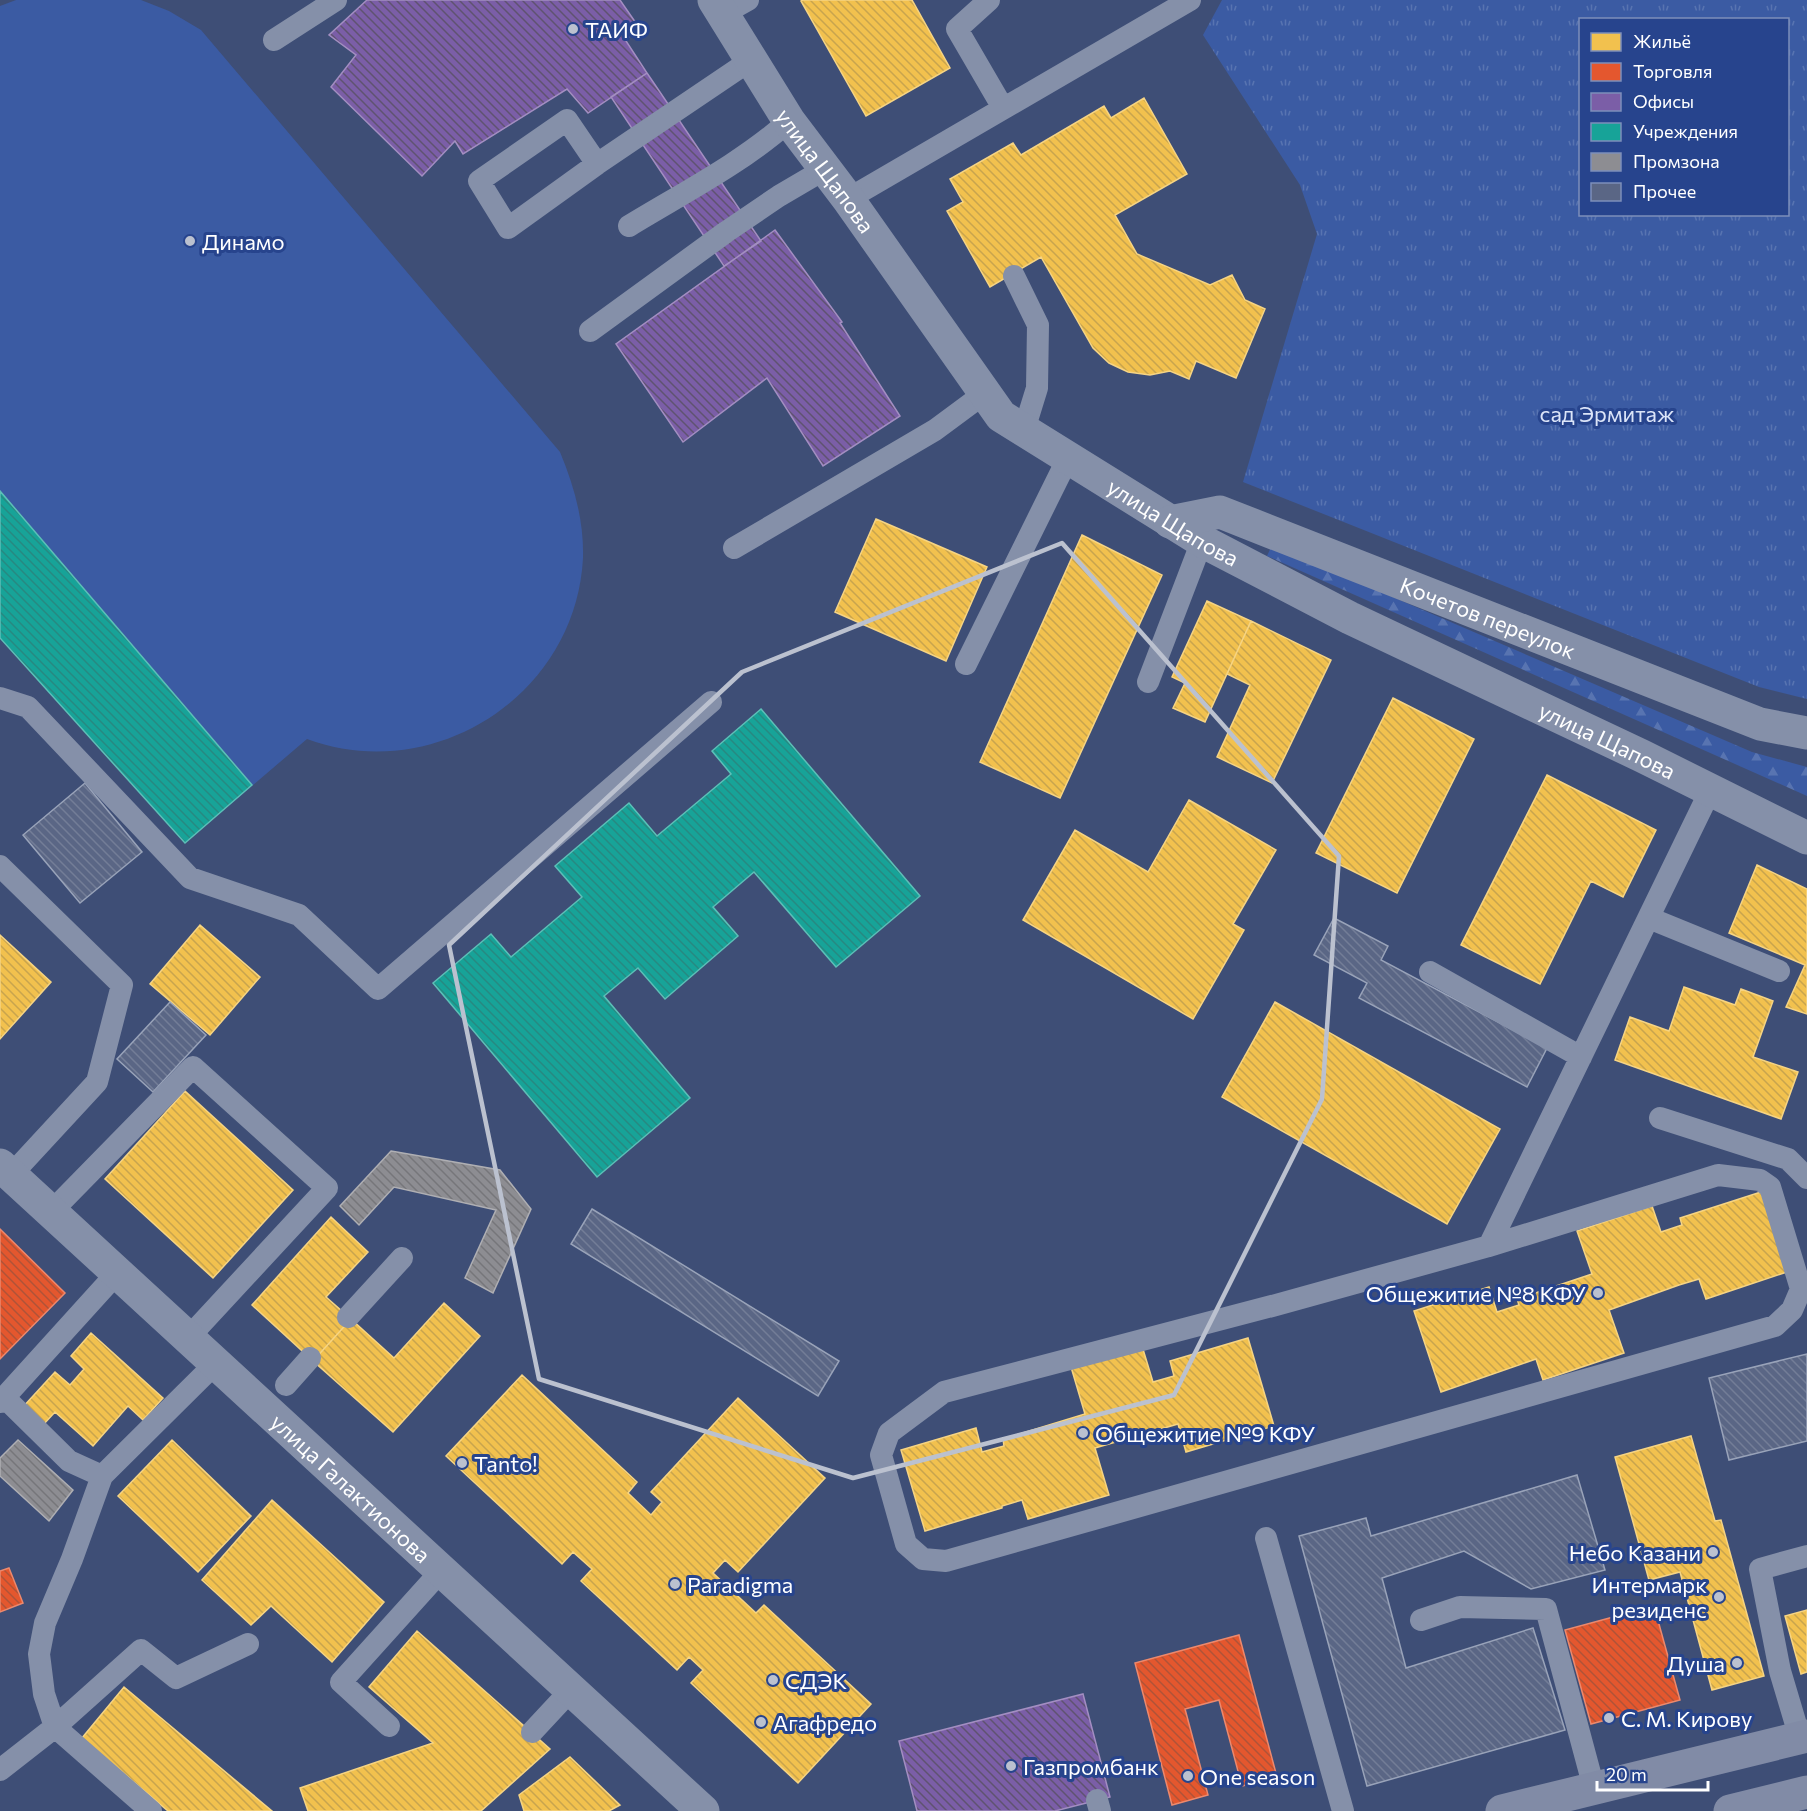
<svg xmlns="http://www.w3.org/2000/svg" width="1807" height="1811" viewBox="0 0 1807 1811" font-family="Commissioner,sans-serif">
<defs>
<pattern id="grass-tufts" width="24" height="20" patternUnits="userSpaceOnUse" patternTransform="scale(1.5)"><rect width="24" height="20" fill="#3b5ba3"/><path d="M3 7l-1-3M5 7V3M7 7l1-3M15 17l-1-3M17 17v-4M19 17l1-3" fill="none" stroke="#5874b1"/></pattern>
<pattern id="forest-firs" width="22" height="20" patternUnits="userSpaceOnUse" patternTransform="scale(1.5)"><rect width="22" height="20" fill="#3b5ba3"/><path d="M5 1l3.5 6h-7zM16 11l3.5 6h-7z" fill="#5874b1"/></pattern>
<pattern id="homes-back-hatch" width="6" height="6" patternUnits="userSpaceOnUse" patternTransform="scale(1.5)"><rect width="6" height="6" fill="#f2c14e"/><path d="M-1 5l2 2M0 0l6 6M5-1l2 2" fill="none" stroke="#c8a44e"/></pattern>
<pattern id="shops-back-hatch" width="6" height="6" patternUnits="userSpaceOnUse" patternTransform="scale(1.5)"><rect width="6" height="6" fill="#e4572e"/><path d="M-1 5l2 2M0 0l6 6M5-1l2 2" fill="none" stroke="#af5338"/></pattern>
<pattern id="offices-back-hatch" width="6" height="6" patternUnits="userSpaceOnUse" patternTransform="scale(1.5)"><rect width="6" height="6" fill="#7b5ea7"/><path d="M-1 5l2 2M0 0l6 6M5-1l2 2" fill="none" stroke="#5f5370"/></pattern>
<pattern id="public-back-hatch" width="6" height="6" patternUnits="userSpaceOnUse" patternTransform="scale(1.5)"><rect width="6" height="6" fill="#17a398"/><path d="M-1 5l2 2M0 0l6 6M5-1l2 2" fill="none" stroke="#278981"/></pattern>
<pattern id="industry-back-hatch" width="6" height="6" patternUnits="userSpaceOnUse" patternTransform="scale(1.5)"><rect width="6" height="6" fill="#8d8d92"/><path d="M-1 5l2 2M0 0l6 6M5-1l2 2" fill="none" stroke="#76767a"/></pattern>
<pattern id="building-back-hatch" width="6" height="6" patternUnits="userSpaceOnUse" patternTransform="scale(1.5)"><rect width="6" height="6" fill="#5a6685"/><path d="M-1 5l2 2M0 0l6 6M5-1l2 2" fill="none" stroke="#737d97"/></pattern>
</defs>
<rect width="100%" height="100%" fill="#3e4e76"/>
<path fill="url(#grass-tufts)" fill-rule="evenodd" d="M1222,0H1807V699L1759,687L1243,482L1317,234L1300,185L1203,35ZM1580,20H1788V214H1580Z"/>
<path fill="url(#forest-firs)" d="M1272,545L1752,752L1807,767V796L1267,556Z"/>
<path fill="#3b5ba3" d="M16,0H141L169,11L201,30L560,452C574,486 584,520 583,558C576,695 434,786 307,739L185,843L0,638V6Z"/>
<path fill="url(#homes-back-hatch)" stroke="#f6d483" stroke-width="1.5" d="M803,0H912L950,68L866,116L801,1Z
M1144,98L1187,174L1115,215L1137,254L1210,285L1232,275L1245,300L1265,309L1236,378L1196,361L1189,379L1170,371L1150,375L1128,372L1109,363L1093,348L1041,257L990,287L947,211L963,202L950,179L1013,143L1021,155L1104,106L1111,118Z
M876,519L987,567L946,661L835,612Z
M1082,535L1162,575L1060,798L980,762Z
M1207,601L1251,621L1205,722L1173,708L1185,683L1172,677Z
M1251,621L1331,660L1272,783L1217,757L1250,685L1227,674Z
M1393,698L1474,739L1397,893L1316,853Z
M1547,775L1656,830L1623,897L1591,881L1540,984L1461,945Z
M1189,800L1276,850L1233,924L1244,930L1193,1019L1023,920L1075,830L1148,872Z
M1757,865L1807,889V1014L1786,1007L1805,965L1729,933Z
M200,925L260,977L210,1035L150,984Z
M0,935L51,982L0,1039Z
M1684,987L1735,1005L1741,989L1773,1001L1753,1057L1798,1072L1781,1119L1615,1060L1630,1017L1669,1031Z
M1275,1002L1500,1129L1447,1224L1222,1097Z
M185,1091L293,1190L213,1278L105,1179Z
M1761,1192L1787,1272L1706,1299L1699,1279L1679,1285L1609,1310L1624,1353L1543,1380L1536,1359L1441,1392L1414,1311L1489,1287L1497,1312L1519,1305L1517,1299L1592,1274L1577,1231L1652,1206L1661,1232L1682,1225L1680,1218Z
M331,1217L368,1252L326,1297L351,1319L313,1361L252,1305Z
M444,1303L480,1336L393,1432L313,1361L351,1319L394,1358Z
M91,1333L163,1398L143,1420L128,1406L93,1446L55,1412L43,1425L23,1407L55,1372L70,1385L84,1369L71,1356Z
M1248,1338L1274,1426L1186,1452L1178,1424L1095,1448L1109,1495L1028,1519L1022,1500L1002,1506V1508L925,1531L901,1450L976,1428L982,1452L1004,1446L1003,1439L1085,1414L1071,1367L1142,1346L1153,1382L1174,1376L1170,1361Z
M522,1375L637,1482L628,1493L651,1515L662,1502L651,1492L738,1398L825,1478L738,1572L725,1560L713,1573L756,1613L764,1605L871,1704L798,1783L691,1683L703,1670L689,1657L677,1670L581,1581L592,1569L573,1552L562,1564L446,1456Z
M1691,1436L1715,1521L1721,1520L1764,1676L1712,1690L1680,1572L1649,1580L1615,1457Z
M172,1440L251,1516L198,1572L118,1496Z
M272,1500L384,1602L332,1662L271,1606L251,1625L202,1580Z
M1807,1610V1672L1801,1674L1785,1616Z
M417,1631L550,1749L481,1811H308L300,1788L433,1743L369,1687Z
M124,1687L272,1811H168L82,1738Z
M570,1757L620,1805L609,1811H524L519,1795Z"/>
<path fill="url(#shops-back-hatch)" stroke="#ec896d" stroke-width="1.5" d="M0,1229L65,1293L0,1359Z
M9,1568L23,1603L0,1612V1571Z
M1654,1606L1680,1700L1591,1724L1565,1630Z
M1239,1635L1277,1777L1242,1786L1219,1700L1185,1709L1208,1795L1172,1805L1135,1663Z"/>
<path fill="url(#offices-back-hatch)" stroke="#a38ec1" stroke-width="1.5" d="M367,0H620L638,26L626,41L647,73L588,113L567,89L463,154L455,141L422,176L331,87L356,55L329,35Z
M647,73L761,241L724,266L611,97Z
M775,230L842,322L840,323L900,416L823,466L767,378L683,442L616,344Z
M1083,1694L1110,1797L1055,1811H917L899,1741Z"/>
<path fill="url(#public-back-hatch)" stroke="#5dbfb7" stroke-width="1.5" d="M0,491L252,785L185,843L0,638Z
M761,709L920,896L836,967L754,872L713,907L738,936L665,999L638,968L604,996L690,1098L597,1177L433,983L491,934L511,957L582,897L555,866L629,803L657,836L731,774L712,751Z"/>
<path fill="url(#industry-back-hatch)" stroke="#afafb3" stroke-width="1.5" d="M391,1151L500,1170L531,1209L493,1293L465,1278L496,1210L394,1187L359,1225L340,1206Z
M18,1440L73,1490L49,1521L0,1476V1458Z"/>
<path fill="url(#building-back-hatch)" stroke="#99a3b9" stroke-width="1.5" d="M85,783L142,852L80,903L23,835Z
M1334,918L1388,946L1381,960L1547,1048L1527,1087L1359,998L1367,983L1314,955Z
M170,1002L206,1035L153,1092L117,1059Z
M592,1209L839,1361L818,1396L571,1244Z
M1807,1354V1441L1729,1460L1709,1378Z
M1577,1475L1605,1570L1531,1589L1464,1551L1382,1578L1406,1668L1533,1628L1565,1730L1367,1786L1299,1536L1366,1518L1371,1536Z"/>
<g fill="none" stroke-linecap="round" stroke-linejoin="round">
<path stroke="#8590a9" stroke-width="22" d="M989,0L957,29L1003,108
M723,14L748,0
M274,40L336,0
M597,164L508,228L479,181L567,120L597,164L751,60
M848,199L1190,0
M629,226C683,193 742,163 789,121
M1014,276L1038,325L1037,388L1024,430
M590,331L726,232L779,196L825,169
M734,548L935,430L985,393
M966,664L1068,458
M1148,682L1202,541
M0,698L28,707L190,878L299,915L378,989L711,702
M0,866L122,985L97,1082L11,1175
M1649,918L1779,971
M1430,972L1581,1057
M1660,1118L1788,1159L1807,1178
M51,1212L193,1067L327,1188L188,1338
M1489,1246L1718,1175L1760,1180L1770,1187L1801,1289L1792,1310L1775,1326L946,1561L923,1559L906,1544L881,1455L889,1433L944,1392L1272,1306L1489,1246L1710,791
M348,1317L402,1258
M216,1363L102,1476L72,1559L45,1623L39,1654L44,1694L55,1727L141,1650L176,1678L248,1644
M286,1385L310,1358
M4,1397L69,1461L102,1476
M0,1402L117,1273
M1266,1538L1343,1811
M1421,1620L1460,1607L1546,1609L1594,1788
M389,1726L341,1682L442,1570
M532,1732L572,1689
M1800,1738L1780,1671L1760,1569L1807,1556
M0,1770L55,1727L151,1811
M1097,1800L1100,1811"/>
<g stroke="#8590a9" stroke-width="33">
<path id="s1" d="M714,0L789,121L848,199L1001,416L1202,541L1350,618L1642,756L1807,838"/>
<path id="s2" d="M1170,522L1220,512L1760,724L1807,733"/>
<path id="s3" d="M0,1165L703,1811"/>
</g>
<path stroke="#818ba6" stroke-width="33" d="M1502,1811L1807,1736
M1730,1811L1807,1792"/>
</g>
<path fill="none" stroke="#bbc1cf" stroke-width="4.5" stroke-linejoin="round" d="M1062,543L1339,856L1322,1099L1174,1395L853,1478L539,1379L449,945L742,672Z"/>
<g fill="#bbc1cf" stroke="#27448d" stroke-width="2">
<circle cx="573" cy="29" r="6"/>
<circle cx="190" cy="241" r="6"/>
<circle cx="1598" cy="1293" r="6"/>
<circle cx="1083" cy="1433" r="6"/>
<circle cx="462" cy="1463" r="6"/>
<circle cx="1713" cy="1552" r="6"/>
<circle cx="675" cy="1584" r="6"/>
<circle cx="1719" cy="1597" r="6"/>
<circle cx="1737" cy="1663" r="6"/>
<circle cx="773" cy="1680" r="6"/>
<circle cx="1609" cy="1718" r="6"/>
<circle cx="761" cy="1722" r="6"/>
<circle cx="1011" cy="1766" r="6"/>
<circle cx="1188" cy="1776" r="6"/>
</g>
<g text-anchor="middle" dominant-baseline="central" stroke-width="6" stroke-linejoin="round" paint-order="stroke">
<g font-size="22" fill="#fff" stroke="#27448d" text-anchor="start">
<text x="585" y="29">ТАИФ</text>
<text x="202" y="241">Динамо</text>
<text x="1586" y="1293" text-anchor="end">Общежитие №8 КФУ</text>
<text x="1095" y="1433">Общежитие №9 КФУ</text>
<text x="474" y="1463">Tanto!</text>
<text x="1701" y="1552" text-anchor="end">Небо Казани</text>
<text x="687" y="1584">Paradigma</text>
<text x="1707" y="1584" text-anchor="end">Интермарк<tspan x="1707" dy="25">резиденс</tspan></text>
<text x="1725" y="1663" text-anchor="end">Душа</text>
<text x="785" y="1680">СДЭК</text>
<text x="1621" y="1718">С. М. Кирову</text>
<text x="773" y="1722">Агафредо</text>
<text x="1023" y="1766">Газпромбанк</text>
<text x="1200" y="1776">One season</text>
</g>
<g font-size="22" fill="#fff" stroke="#27448d">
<text stroke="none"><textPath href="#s1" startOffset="204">улица Щапова</textPath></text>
<text stroke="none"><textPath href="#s1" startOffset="708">улица Щапова</textPath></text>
<text stroke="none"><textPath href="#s2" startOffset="339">Кочетов переулок</textPath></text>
<text stroke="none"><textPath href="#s1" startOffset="1194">улица Щапова</textPath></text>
<text stroke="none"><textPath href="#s3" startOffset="477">улица Галактионова</textPath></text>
</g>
<g font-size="22" fill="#dbe4f8" stroke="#27448d">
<text x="1607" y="413">сад Эрмитаж</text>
</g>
</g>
<rect x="1579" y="18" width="210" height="198" fill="#27448d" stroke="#7d8fbb" stroke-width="1.5"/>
<rect x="1591" y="33" width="30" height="18" fill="#f2c14e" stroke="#7d8fbb" stroke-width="1.5"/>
<text x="1633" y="48" font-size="18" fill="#ffffff">Жильё</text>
<rect x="1591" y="63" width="30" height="18" fill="#e4572e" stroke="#7d8fbb" stroke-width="1.5"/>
<text x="1633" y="78" font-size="18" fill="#ffffff">Торговля</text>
<rect x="1591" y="93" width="30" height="18" fill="#7b5ea7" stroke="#7d8fbb" stroke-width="1.5"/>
<text x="1633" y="108" font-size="18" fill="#ffffff">Офисы</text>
<rect x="1591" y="123" width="30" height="18" fill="#17a398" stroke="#7d8fbb" stroke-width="1.5"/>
<text x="1633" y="138" font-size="18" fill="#ffffff">Учреждения</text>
<rect x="1591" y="153" width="30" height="18" fill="#8d8d92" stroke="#7d8fbb" stroke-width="1.5"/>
<text x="1633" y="168" font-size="18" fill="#ffffff">Промзона</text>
<rect x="1591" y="183" width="30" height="18" fill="#5a6685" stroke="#7d8fbb" stroke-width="1.5"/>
<text x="1633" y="198" font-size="18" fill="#ffffff">Прочее</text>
<path d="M1597 1781v9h111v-9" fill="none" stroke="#ffffff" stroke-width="3"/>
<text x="1606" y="1781" font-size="18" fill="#ffffff" stroke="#27448d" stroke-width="4.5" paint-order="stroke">20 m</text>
</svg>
